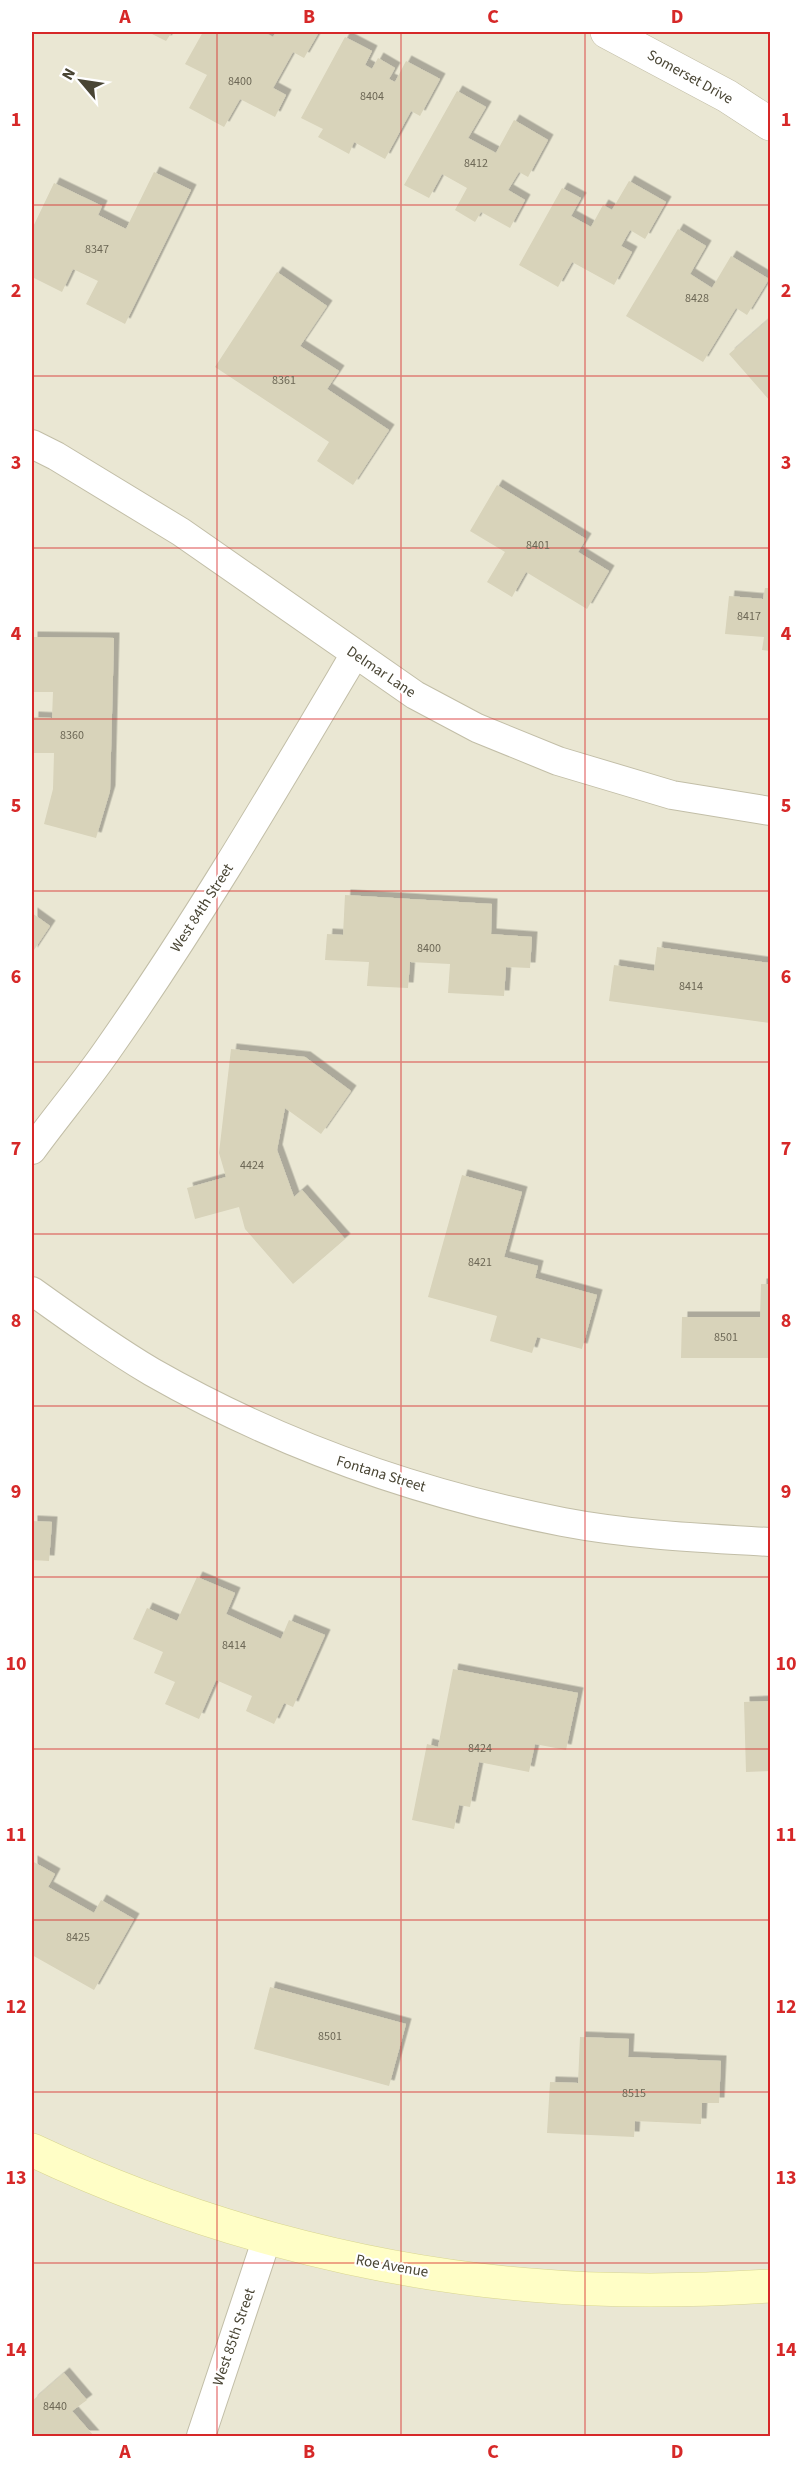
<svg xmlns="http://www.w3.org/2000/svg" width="802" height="2468" viewBox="0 0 802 2468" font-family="'Source Sans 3',sans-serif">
<defs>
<filter id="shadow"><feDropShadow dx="5.5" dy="-5.5" stdDeviation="0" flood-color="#0004"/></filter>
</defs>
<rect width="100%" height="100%" fill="#f5f4e6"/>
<path fill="#eae7d3" d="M32,32H770V2436H32Z"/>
<path fill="#d8d3ba" filter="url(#shadow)" d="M148,32H172L166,41Z
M203,32H264L273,37L276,32H319L304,58L293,52L273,88L286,95L275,117L240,99L224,127L189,108L207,75L185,64Z
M345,37L372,51L365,65L372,69L378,58L395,68L389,79L395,82L406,61L440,79L420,116L411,111L385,159L354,142L349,154L318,137L323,129L301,118Z
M457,91L486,107L468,138L496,153L514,120L548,140L528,177L519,172L508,190L525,200L510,228L481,212L475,222L455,210L467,188L442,174L429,198L404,185Z
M154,172L191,190L125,324L86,304L98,281L73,269L62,292L32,277V229L54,183L102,206L98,215L126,229Z
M629,181L666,202L645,239L630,230L621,246L632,252L614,285L572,262L558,287L519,265L562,188L581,198L571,216L591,227L603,205L612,210Z
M678,229L706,246L690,274L712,288L731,256L769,279L747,315L736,308L703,362L626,316Z
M277,272L327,306L300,346L339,371L327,389L389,430L353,485L317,461L329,442L215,367Z
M770,318V401L729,354Z
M497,485L586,539L578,552L609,571L587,609L526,572L512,597L487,582L505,552L470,531Z
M765,588H770V651L762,650L764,637L725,634L729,596L763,599Z
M32,637L114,638L110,791L96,838L44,824L53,789L54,753H32L33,717L52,718L53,692H32Z
M345,895L492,904L491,934L532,937L530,968L506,967L504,996L448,993L450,964L410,962L408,988L367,986L369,962L325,960L327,934L343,935Z
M32,913L50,926L32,953Z
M657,947L770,963V1023L609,1001L614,965L654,971Z
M231,1049L305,1057L351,1091L321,1134L285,1108L277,1150L294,1197L302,1190L345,1239L293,1284L245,1229L239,1207L195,1219L187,1188L226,1177L219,1153Z
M462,1175L522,1192L504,1257L538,1266L535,1278L597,1295L582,1349L537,1337L532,1353L490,1341L497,1316L428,1297Z
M761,1284H770V1358H681L682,1317H760Z
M32,1521L52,1522L49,1561L32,1560Z
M197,1577L235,1593L226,1614L281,1639L289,1620L325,1635L293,1707L284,1703L274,1724L246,1711L252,1696L216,1680L199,1719L165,1704L175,1682L154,1673L163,1652L133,1639L147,1608L177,1621Z
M453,1669L578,1693L566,1750L535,1744L529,1772L479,1762L470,1807L459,1805L454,1829L412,1820L427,1744L438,1747Z
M770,1701V1771L746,1772L744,1702Z
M32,1861L55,1874L48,1887L94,1913L101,1900L134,1919L94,1990L32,1955Z
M270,1987L406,2024L389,2086L254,2049Z
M580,2037L629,2039L628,2057L721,2061L719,2103H702L701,2124L635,2121L634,2137L547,2133L550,2082L578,2083Z
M64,2373L87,2400L72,2411L94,2436H32V2401Z"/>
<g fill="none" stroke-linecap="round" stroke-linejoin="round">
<g stroke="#c2bea7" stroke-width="30">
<path id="minor" d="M32,444L56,456L181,532L415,695L477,728L558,761L672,795L770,811
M32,1150C56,1117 83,1085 106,1052C196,924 275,789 355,654
M32,1291C71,1319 110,1347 152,1372C280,1445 419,1494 563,1522C631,1535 701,1538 770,1542
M201,2436L267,2238"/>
</g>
<g stroke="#c2bea7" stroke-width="34">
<path id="tertiary" d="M607,32L727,96L770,124"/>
</g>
<g stroke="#d9d691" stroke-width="34">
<path id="secondary" d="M32,2150C187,2223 358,2271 530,2285C610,2292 690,2291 770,2286"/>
</g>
<use href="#minor" stroke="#fff" stroke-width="28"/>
<use href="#tertiary" stroke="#fff" stroke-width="33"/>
<use href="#secondary" stroke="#fffec6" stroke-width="33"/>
</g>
<path fill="none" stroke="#d62828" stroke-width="1.5" stroke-opacity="0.55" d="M217,32V2436M401,32V2436M585,32V2436M32,205H770M32,376H770M32,548H770M32,719H770M32,891H770M32,1062H770M32,1234H770M32,1406H770M32,1577H770M32,1749H770M32,1920H770M32,2092H770M32,2263H770"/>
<g text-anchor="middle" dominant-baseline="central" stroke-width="4.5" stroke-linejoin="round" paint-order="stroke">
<g font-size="12" fill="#6d6856">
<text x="240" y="81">8400</text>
<text x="372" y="96">8404</text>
<text x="476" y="163">8412</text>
<text x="97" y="249">8347</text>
<text x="697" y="298">8428</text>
<text x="284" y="380">8361</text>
<text x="538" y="545">8401</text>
<text x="749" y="616">8417</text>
<text x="72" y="735">8360</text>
<text x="429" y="948">8400</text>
<text x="691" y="986">8414</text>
<text x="252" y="1165">4424</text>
<text x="480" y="1262">8421</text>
<text x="726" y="1337">8501</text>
<text x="234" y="1645">8414</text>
<text x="480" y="1748">8424</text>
<text x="78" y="1937">8425</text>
<text x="330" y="2036">8501</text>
<text x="634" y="2093">8515</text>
<text x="55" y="2406">8440</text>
</g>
<g font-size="15" fill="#494534" stroke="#fff">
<text transform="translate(690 77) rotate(29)">Somerset Drive</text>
<text transform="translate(381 672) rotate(34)">Delmar Lane</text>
<text transform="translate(202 908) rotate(-57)">West 84th Street</text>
<text transform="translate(381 1474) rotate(17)">Fontana Street</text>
<text transform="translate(392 2266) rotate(10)">Roe Avenue</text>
<text transform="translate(234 2337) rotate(-71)">West 85th Street</text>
</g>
</g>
<rect width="802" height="2468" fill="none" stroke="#ffffff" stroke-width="66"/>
<g transform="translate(81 81) rotate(299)" stroke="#ffffff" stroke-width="4.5" paint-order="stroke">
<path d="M0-4.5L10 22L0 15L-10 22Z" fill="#494534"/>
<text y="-9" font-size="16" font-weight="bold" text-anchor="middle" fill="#494534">N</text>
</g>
<rect x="33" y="33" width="736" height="2402" fill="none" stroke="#d62828" stroke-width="2"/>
<g font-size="20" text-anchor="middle" font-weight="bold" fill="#d62828">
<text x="125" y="23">A</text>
<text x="309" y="23">B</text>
<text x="493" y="23">C</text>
<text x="677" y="23">D</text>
<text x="16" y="126">1</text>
<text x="786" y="126">1</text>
<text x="16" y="297">2</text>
<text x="786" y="297">2</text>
<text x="16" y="469">3</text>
<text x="786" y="469">3</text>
<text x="16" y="640">4</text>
<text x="786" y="640">4</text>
<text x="16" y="812">5</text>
<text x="786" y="812">5</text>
<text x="16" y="983">6</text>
<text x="786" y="983">6</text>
<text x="16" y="1155">7</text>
<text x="786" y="1155">7</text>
<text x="16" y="1327">8</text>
<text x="786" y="1327">8</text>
<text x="16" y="1498">9</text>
<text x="786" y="1498">9</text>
<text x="16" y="1670">10</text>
<text x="786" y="1670">10</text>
<text x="16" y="1841">11</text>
<text x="786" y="1841">11</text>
<text x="16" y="2013">12</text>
<text x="786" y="2013">12</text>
<text x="16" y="2184">13</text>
<text x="786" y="2184">13</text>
<text x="16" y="2356">14</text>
<text x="786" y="2356">14</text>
<text x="125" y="2458">A</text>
<text x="309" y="2458">B</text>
<text x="493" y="2458">C</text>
<text x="677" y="2458">D</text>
</g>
</svg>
